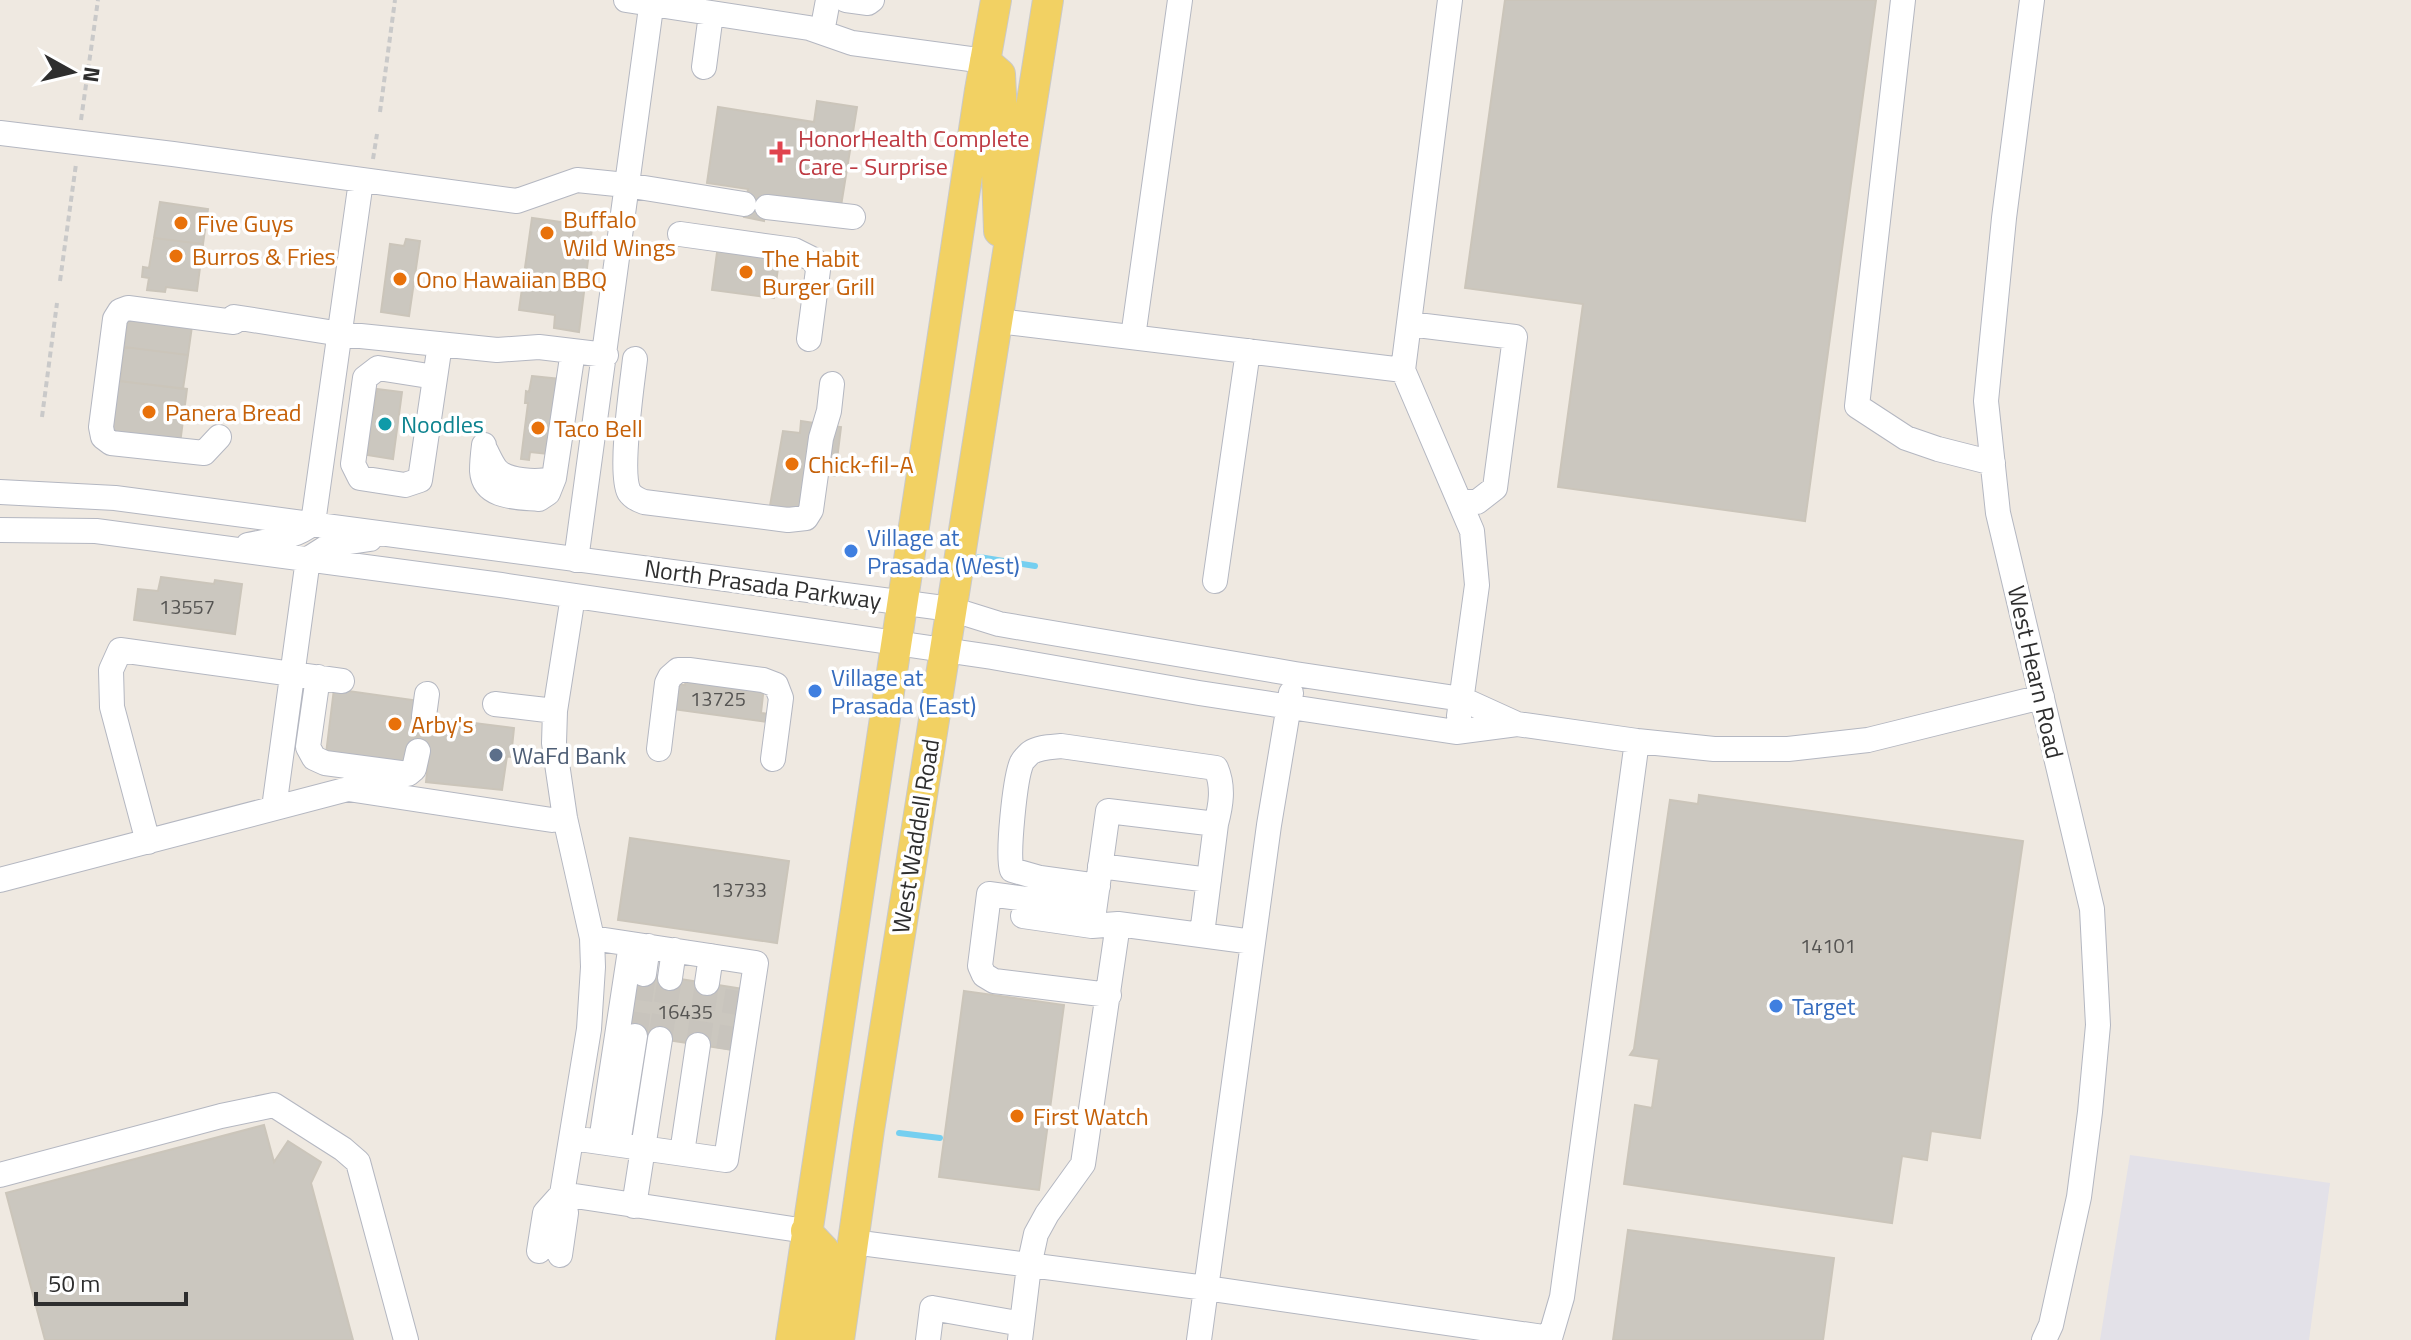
<svg xmlns="http://www.w3.org/2000/svg" width="2411" height="1340" viewBox="0 0 2411 1340" font-family="'Titillium Web',sans-serif">
<rect width="100%" height="100%" fill="#efe9e1"/>
<path fill="#e3e1e8" d="M2130,1155L2330,1183L2309,1340H2100Z"/>
<g fill="none" stroke-linecap="round" stroke-linejoin="round">
<path stroke="#75cff0" stroke-width="6" d="M979,557L1035,566
M899,1133L940,1138"/>
</g>
<path fill="#cbc7bf" stroke="#cbc5ba" stroke-width="2" d="M1505,0H1876L1805,521L1558,487L1583,304L1465,288Z
M817,101L857,107L841,206L768,195L764,221L744,217L748,189L707,183L718,107L814,122Z
M160,202L208,209L203,244L154,238Z
M576,217L593,220L579,332L554,328L555,315L519,310L532,218L575,224Z
M154,238L203,244L197,291L166,287L165,292L147,290L149,278L142,277L143,267L149,268Z
M406,239L420,241L409,316L381,312L390,244L404,246Z
M718,245L780,253L774,298L712,290Z
M128,317L192,326L188,355L124,347Z
M124,347L188,355L183,389L120,381Z
M532,376L560,379L548,454L530,452L529,460L521,459L528,403H525L526,391L529,392Z
M118,381L187,389L180,444L111,435Z
M377,389L402,392L393,459L367,455Z
M801,421L815,423L799,510L770,506L783,431L800,433Z
M817,424L841,427L835,476L810,473Z
M161,577L214,584L215,580L242,584L235,634L134,620L138,589L158,591Z
M687,675L764,686L761,713L769,714L768,722L672,709L675,684L685,685Z
M334,689L420,701L418,716L514,728L511,757L507,756L502,790L426,782L429,752L407,766L326,754Z
M1699,795L2023,841L1980,1138L1931,1131L1927,1160L1902,1156L1892,1223L1624,1184L1635,1105L1652,1108L1659,1059L1630,1055L1634,1049L1670,800L1698,804Z
M630,838L789,861L777,943L618,920Z
M630,971L750,990L740,1051L621,1033Z
M630,971L750,990L740,1051L621,1033Z
M964,991L1064,1005L1039,1190L939,1177Z
M264,1125L274,1162L288,1141L321,1162L311,1183L353,1340H45L6,1193Z
M1628,1230L1834,1258L1823,1340H1613Z"/>
<g fill="none" stroke-linecap="round" stroke-linejoin="round">
<path stroke="#c8c4bd" stroke-width="24" stroke-dasharray="24 12" stroke-linecap="butt" d="M635,1036L644,974
M660,1039L670,978
M698,1045L707,983
M728,1050L738,988"/>
<g stroke="#b4b7c1" stroke-width="26">
<path id="minor" d="M626,0L809,28L852,43L985,61
M846,0L868,3L872,0
M1903,0L1857,406L1906,438L1938,449L1993,463
M2032,0L2004,218L1986,401L1998,513L2092,909L2098,1025L2090,1112L2079,1197L2051,1325L2044,1340
M822,32L828,0
M704,67L711,14
M0,133L173,154L517,201L577,180L626,185L744,204
M767,207L853,217
M680,234L794,250L814,260L818,270L809,339
M234,317L341,334L497,350L539,347L606,355
M998,321L1403,370L1450,0
M1409,324L1515,337L1495,488L1477,502H1460
M1133,337L1180,0
M635,359C632,385 619,472 629,492C633,498 638,500 644,502L788,520L806,518L811,510L821,438L829,411L832,384
M1403,370L1472,531L1477,585L1459,716
M435,377L378,368L365,378L353,464L360,478L405,485L420,480L440,344
M219,437L204,453L111,443L103,437L101,427L115,319L120,311L128,308L234,322
M484,445C483,453 482,462 482,471C484,499 519,497 539,499L548,493L554,478L573,351
M486,451C489,457 492,464 496,469C506,482 540,483 554,478
M0,492L115,498L951,609L999,624L1295,674L1462,699L1517,724
M0,530L96,531L501,585L992,657L1199,693L1456,732L1517,724L1637,741L1714,749H1788L1868,740L2042,697
M248,545C271,540 295,538 313,523L361,181
M576,560L652,0
M1215,581L1248,351
M318,677L308,747L314,758L325,763L408,774L414,769L418,751
M495,704L555,711
M424,716L427,694
M659,749L667,683L670,677L678,670H689L763,680L776,685L781,698L773,759
M274,808L308,559L330,545L370,539
M148,842L112,707L111,670L120,650L342,681
M1100,866L1209,880
M0,880L348,789L552,820L565,818
M1098,886L1040,878L1012,870C1007,855 1015,777 1022,762C1022,761 1029,754 1030,753C1039,747 1051,747 1061,746L1216,768C1224,787 1221,805 1216,824
M1094,908L989,894L980,966L984,975L994,981L1109,995
M1023,916L1092,926
M1118,924L1092,926L1108,811L1216,824L1202,934
M644,974L648,946
M670,978L674,950
M707,983L711,956
M572,1138L726,1160L756,963L592,938
M601,1141L631,944
M618,1144L635,1036
M682,1153L698,1045
M0,1175L221,1116L274,1105L343,1149L358,1162L406,1340
M562,1194L806,1231
M634,1206L660,1039
M853,1242L1206,1288L1550,1338V1340
M539,1251L545,1213L562,1194
M560,1255L566,1213L562,1194L589,1029L593,967L592,938L565,818L554,743L555,711L573,596
M1550,1338L1562,1297L1637,741
M928,1340L932,1308L1022,1324
M1020,1340L1029,1266L1036,1234L1047,1214L1083,1164L1118,924L1253,942
M1199,1340L1269,825L1291,693"/>
</g>
<g stroke="#c9c9c9" stroke-width="32">
<path id="major" d="M985,61L1000,74L1002,115L997,172L999,231
M806,1231L824,1250L828,1261L818,1340
M791,1340L980,90L996,0
M839,1340L869,1130L1048,0"/>
</g>
<path stroke="#c9c9c9" stroke-width="4" stroke-dasharray="6 4" stroke-linecap="butt" d="M380,112L395,0
M81,120L98,0
M373,159L377,134
M60,281L76,164
M42,417L57,303"/>
<use href="#minor" stroke="#fff" stroke-width="24"/>
<use href="#major" stroke="#f2d163" stroke-width="30"/>
</g>
<path fill="#e0444e" stroke="#fff" stroke-width="3" d="M776 140h8v8h8v8h-8v8h-8v-8h-8v-8h8z"/>
<g fill="#e8710a" stroke="#fff" stroke-width="3">
<circle cx="181" cy="223" r="8"/>
<circle cx="547" cy="233" r="8"/>
<circle cx="176" cy="256" r="8"/>
<circle cx="746" cy="272" r="8"/>
<circle cx="400" cy="279" r="8"/>
<circle cx="149" cy="412" r="8"/>
<circle cx="538" cy="428" r="8"/>
<circle cx="792" cy="464" r="8"/>
<circle cx="395" cy="724" r="8"/>
<circle cx="1017" cy="1116" r="8"/>
</g>
<circle fill="#0f9aa8" stroke="#fff" stroke-width="3" cx="385" cy="424" r="8"/>
<g fill="#3f7fe0" stroke="#fff" stroke-width="3">
<circle cx="851" cy="551" r="8"/>
<circle cx="815" cy="691" r="8"/>
<circle cx="1776" cy="1006" r="8"/>
</g>
<circle fill="#5c6f8a" stroke="#fff" stroke-width="3" cx="496" cy="755" r="8"/>
<g text-anchor="middle" dominant-baseline="central" stroke-width="7" stroke-linejoin="round" paint-order="stroke">
<g font-size="20" fill="#555452">
<text x="187" y="606">13557</text>
<text x="718" y="698">13725</text>
<text x="739" y="889">13733</text>
<text x="1828" y="945">14101</text>
<text x="685" y="1011">16435</text>
</g>
<g font-size="24" fill="#be3a42" stroke="#fff" text-anchor="start">
<text x="798" y="138">HonorHealth Complete<tspan x="798" dy="28">Care - Surprise</tspan></text>
</g>
<g font-size="24" fill="#c56008" stroke="#fff" text-anchor="start">
<text x="563" y="219">Buffalo<tspan x="563" dy="28">Wild Wings</tspan></text>
<text x="197" y="223">Five Guys</text>
<text x="192" y="256">Burros &amp; Fries</text>
<text x="762" y="258">The Habit<tspan x="762" dy="28">Burger Grill</tspan></text>
<text x="416" y="279">Ono Hawaiian BBQ</text>
<text x="165" y="412">Panera Bread</text>
<text x="554" y="428">Taco Bell</text>
<text x="808" y="464">Chick-fil-A</text>
<text x="411" y="724">Arby's</text>
<text x="1033" y="1116">First Watch</text>
</g>
<g font-size="24" fill="#0d838f" stroke="#fff" text-anchor="start">
<text x="401" y="424">Noodles</text>
</g>
<g font-size="24" fill="#366cbe" stroke="#fff" text-anchor="start">
<text x="867" y="537">Village at<tspan x="867" dy="28">Prasada (West)</tspan></text>
<text x="831" y="677">Village at<tspan x="831" dy="28">Prasada (East)</tspan></text>
<text x="1792" y="1006">Target</text>
</g>
<g font-size="24" fill="#2e2e2e" stroke="#fff">
<text transform="translate(763 584) rotate(8)">North Prasada Parkway</text>
<text transform="translate(2036 672) rotate(77)">West Hearn Road</text>
<text transform="translate(915 836) rotate(-81)">West Waddell Road</text>
</g>
<g font-size="24" fill="#4e5e75" stroke="#fff" text-anchor="start">
<text x="512" y="755">WaFd Bank</text>
</g>
</g>
<g transform="translate(72 72) rotate(98)" stroke="#ffffff" stroke-width="6" paint-order="stroke">
<path d="M0-6L14 30L0 20L-14 30Z" fill="#2e2e2e"/>
<text y="-12" font-size="22" font-weight="bold" text-anchor="middle" fill="#2e2e2e">N</text>
</g>
<path d="M36 1292v12h150v-12" fill="none" stroke="#2e2e2e" stroke-width="4"/>
<text x="48" y="1292" font-size="24" fill="#2e2e2e" stroke="#ffffff" stroke-width="6" paint-order="stroke">50 m</text>
</svg>
